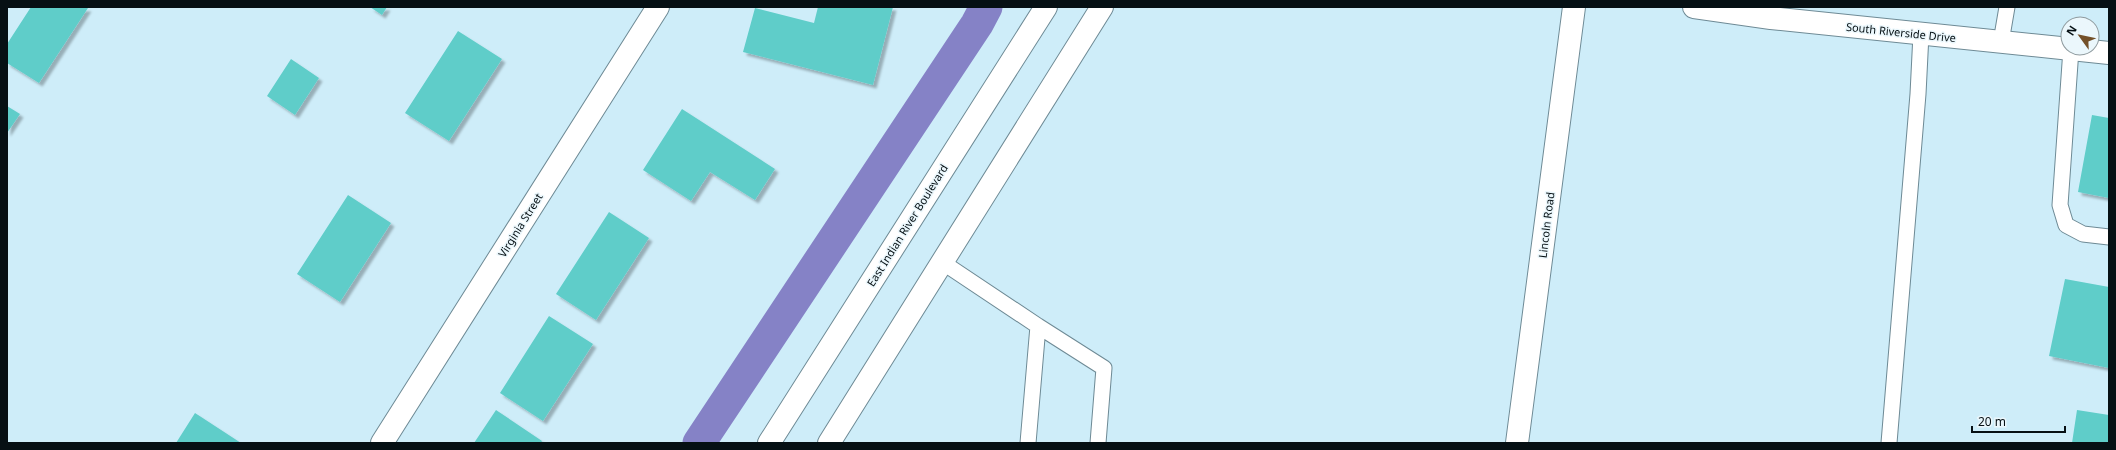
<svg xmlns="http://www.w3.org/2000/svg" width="2116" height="450" viewBox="0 0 2116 450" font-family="'Noto Sans',sans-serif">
<defs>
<filter id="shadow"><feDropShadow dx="3.5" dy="3.5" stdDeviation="1" flood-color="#0004"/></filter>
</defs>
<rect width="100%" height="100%" fill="#ceedf9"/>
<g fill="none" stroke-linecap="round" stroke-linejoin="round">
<path stroke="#8582c6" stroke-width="33" d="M699,443L977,24L986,7"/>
</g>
<path fill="#5fcdc9" filter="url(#shadow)" d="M31,7L88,8L39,83L7,63V44Z
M370,7H387L382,15Z
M818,7H893L873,85L743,52L755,8L814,23Z
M458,31L502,59L449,141L405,113Z
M291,59L319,78L295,115L267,96Z
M7,106L20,114L7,133Z
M682,109L775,169L755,200L710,172L691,201L643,170Z
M2092,115L2109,118V198L2078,192Z
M348,195L391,223L340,302L297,274Z
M609,212L649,238L596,320L556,294Z
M2065,279L2109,287V368L2049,356Z
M549,316L593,344L543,421L500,393Z
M496,410L542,441L541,443H474Z
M2077,410L2109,415V443H2072Z
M195,413L241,443H176Z"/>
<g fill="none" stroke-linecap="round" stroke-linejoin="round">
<g stroke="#6e8a95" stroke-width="17">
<path id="service" d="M2001,42L2007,7
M2071,49L2060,205L2066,225L2083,234L2109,237
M942,262L1038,326L1028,443
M1038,326L1104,368L1098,443
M1889,443L1918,94L1921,34"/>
</g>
<g stroke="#6e8a95" stroke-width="24">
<path id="minor" d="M382,443L658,7
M1517,443L1574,7"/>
</g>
<g stroke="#6e8a95" stroke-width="24">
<path id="tertiary" d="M1694,7L1771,18L2109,53
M769,443L1046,7
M829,443L1102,7"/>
</g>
<use href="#service" stroke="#fff" stroke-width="15"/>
<use href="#minor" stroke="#fff" stroke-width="22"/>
<use href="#tertiary" stroke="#fff" stroke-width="22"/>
</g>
<g text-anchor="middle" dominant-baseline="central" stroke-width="3" stroke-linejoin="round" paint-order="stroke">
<g font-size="11" fill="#061014" stroke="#ebf7fc">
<text transform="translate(1901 32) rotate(6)">South Riverside Drive</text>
<text transform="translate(520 225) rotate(-58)">Virginia Street</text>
<text transform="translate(907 225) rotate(-58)">East Indian River Boulevard</text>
<text transform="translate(1546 225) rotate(-83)">Lincoln Road</text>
</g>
</g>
<rect width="2116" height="450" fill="none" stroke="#061014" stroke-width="16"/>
<g transform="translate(2080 36) rotate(303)"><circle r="19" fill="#ebf7fc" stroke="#8f9b9f"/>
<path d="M0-3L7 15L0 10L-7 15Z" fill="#735029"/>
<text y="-6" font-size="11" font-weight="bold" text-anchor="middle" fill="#061014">N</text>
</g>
<path d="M1972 426v6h93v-6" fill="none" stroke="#061014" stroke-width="2"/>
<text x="1978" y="426" font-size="12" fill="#061014" stroke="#ebf7fc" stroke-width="3" paint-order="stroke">20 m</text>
</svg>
